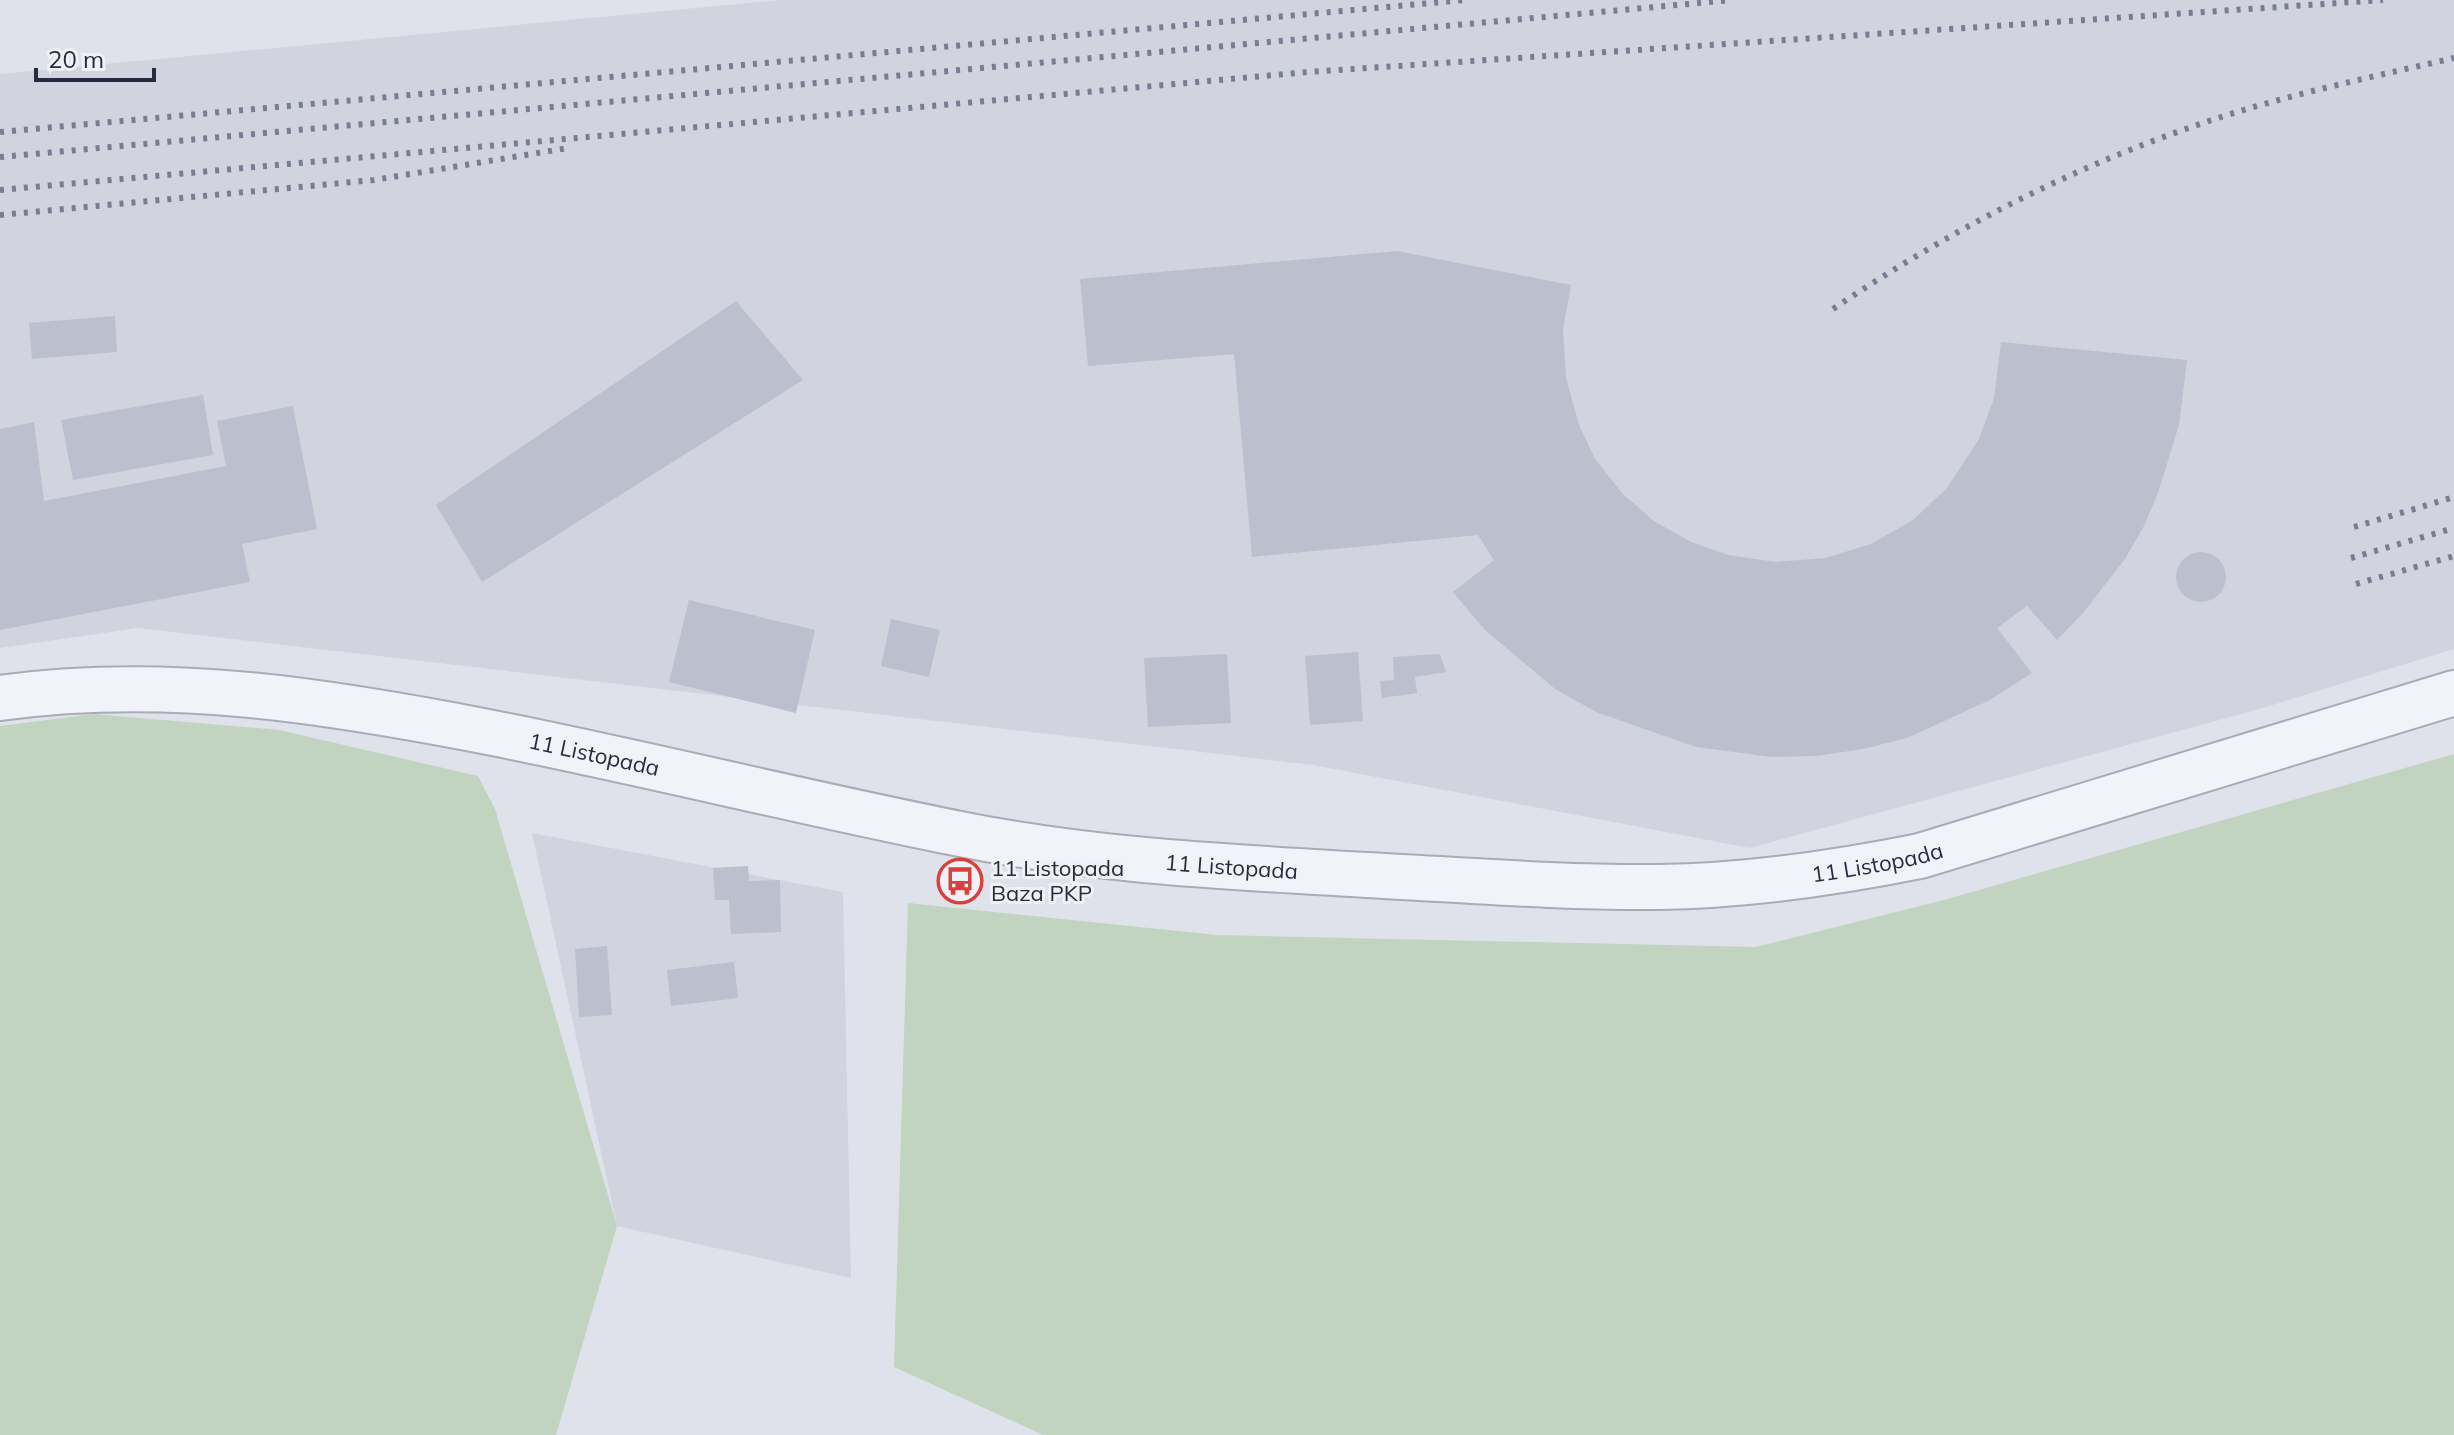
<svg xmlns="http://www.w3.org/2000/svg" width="2454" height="1435" viewBox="0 0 2454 1435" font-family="Mulish,sans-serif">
<rect width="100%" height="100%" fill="#dfe2ea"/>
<path fill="#d1d4df" d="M781,0H2454V649L2256,710L1750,848L1313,765L138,628L0,648V74Z
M532,833L843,892L851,1278L617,1226Z"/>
<path fill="#c1d4c0" d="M94,714L279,730L478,776L495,809L617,1226L556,1435H0V726Z
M2454,754V1435H1043L894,1367L908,903L1217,935L1756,947L1944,900Z"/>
<path fill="#bcbfcd" d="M1397,251L1571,285L1563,329L1566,378L1579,425L1595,459L1622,493L1654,521L1691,542L1728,555L1776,562L1825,558L1871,544L1913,520L1947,488L1979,439L1994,398L2001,342L2187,360L2179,425L2158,493L2144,526L2125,559L2083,613L2057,640L2027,606L1997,628L2032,673L1990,700L1907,738L1863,749L1817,756L1772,757L1696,747L1596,712L1555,689L1485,630L1453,592L1494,560L1478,535L1252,557L1234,354L1088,366L1080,279Z
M736,301L803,380L482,582L436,505Z
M115,316L117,352L32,359L29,323Z
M203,395L213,455L73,480L61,420Z
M293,406L317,529L242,544L250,582L0,630V429L34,422L44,501L226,466L217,421Z
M2176 577a25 25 0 1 1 50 0a25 25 0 1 1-50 0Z
M689,600L815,630L796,713L669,682Z
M891,619L940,630L929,677L881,666Z
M1358,652L1363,721L1310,725L1305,656Z
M1227,654L1231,723L1148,727L1144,658Z
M1440,654L1446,672L1415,677L1417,693L1382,698L1380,681L1394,680L1393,657Z
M748,866L749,881L780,880L781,932L731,934L729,900H715L713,868Z
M607,946L612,1015L579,1017L575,949Z
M734,962L738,998L671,1006L667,970Z"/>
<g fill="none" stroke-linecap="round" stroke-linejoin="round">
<g stroke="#a8abb8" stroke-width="48">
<g id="minor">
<path id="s1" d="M0,698C168,675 329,701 493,733C649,764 804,803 960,834C1094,861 1231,867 1367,875C1464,880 1562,888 1659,887C1747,886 1835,873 1920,856L2454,693"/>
</g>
</g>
<use href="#minor" stroke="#f2f3f8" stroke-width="44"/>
<path stroke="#787d94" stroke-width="6" stroke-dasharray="4 8" stroke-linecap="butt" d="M0,132L1464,0
M0,157L1732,0
M0,190L1308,72L2383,0
M0,215L374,180L568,148
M1833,309C1943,235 2058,174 2183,130C2271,98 2363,79 2454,58
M2354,527L2454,497
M2351,558L2454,528
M2356,584L2454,556"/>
</g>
<defs>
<g id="bus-ring" transform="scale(2.3)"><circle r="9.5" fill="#eff1f7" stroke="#d8403b" stroke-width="1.5"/><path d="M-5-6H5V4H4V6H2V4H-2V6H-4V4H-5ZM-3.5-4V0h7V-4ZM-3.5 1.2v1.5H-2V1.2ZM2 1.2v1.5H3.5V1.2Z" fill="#d8403b"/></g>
</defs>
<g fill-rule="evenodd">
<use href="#bus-ring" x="960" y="881"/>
</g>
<g text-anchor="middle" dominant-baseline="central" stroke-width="6" stroke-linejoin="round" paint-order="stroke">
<g font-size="22" fill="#272c42" stroke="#eff1f7">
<text stroke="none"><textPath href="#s1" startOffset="600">11 Listopada</textPath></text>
<text stroke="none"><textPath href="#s1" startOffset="1896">11 Listopada</textPath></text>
<text stroke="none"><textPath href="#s1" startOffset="1248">11 Listopada</textPath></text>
</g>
<g font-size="22" fill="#272c42" stroke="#eff1f7" text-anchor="start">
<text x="991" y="868">11 Listopada<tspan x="991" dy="25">Baza PKP</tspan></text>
</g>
</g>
<path d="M36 68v12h118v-12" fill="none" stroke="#272c42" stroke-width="4"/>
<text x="48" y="68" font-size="24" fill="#272c42" stroke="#eff1f7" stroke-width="6" paint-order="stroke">20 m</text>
</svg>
